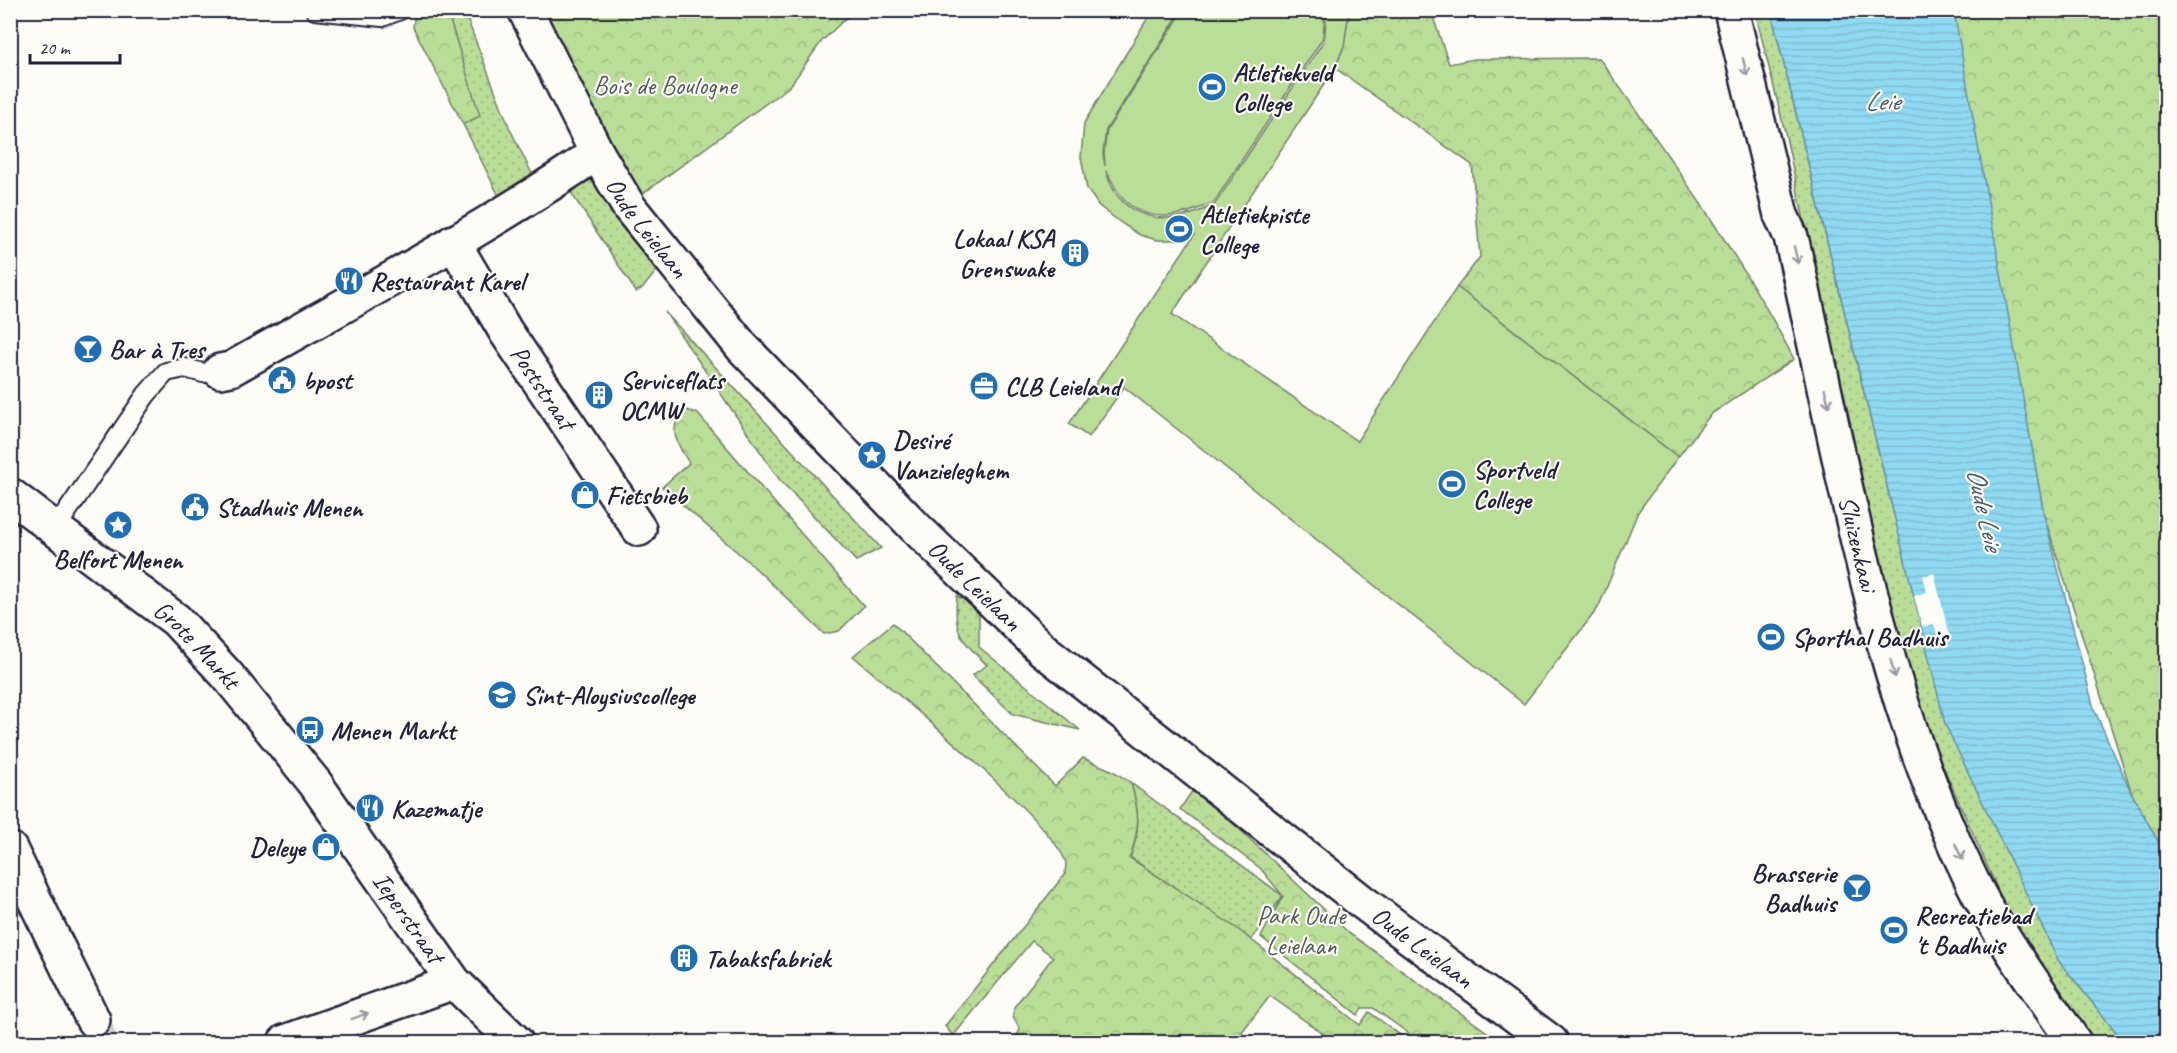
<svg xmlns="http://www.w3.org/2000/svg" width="2177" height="1053" viewBox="0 0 2177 1053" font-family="Caveat,sans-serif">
<defs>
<pattern id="grass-dots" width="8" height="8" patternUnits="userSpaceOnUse" patternTransform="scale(1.5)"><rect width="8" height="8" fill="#badd97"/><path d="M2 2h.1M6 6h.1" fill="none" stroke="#a0bd83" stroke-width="1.8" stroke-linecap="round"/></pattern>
<pattern id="forest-crowns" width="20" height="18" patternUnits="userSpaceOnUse" patternTransform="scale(1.5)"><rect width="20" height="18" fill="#badd97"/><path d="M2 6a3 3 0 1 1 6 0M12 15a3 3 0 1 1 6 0" fill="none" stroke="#a0bd83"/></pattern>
<pattern id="water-rules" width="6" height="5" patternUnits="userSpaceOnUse" patternTransform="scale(1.5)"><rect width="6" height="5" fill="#90d9f2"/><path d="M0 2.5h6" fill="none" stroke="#7cbad0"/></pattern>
</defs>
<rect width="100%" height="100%" fill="#fdfcf7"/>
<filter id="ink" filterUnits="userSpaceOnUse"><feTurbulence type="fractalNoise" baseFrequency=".0167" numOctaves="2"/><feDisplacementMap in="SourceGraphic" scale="12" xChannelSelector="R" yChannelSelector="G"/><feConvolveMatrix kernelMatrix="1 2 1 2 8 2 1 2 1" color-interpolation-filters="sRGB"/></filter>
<g filter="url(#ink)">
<path fill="url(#grass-dots)" stroke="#6e8069" stroke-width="1.5" d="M447,11H464L510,129L536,182L503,204L463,124L479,116Z
M1755,11H1771L1893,511L2058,960L2124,1042H2090L2010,917L1926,728L1868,518L1785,132Z
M593,180L606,189L659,268L643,288L636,292L570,191L582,182Z
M665,312L881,548L856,561L779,479Z
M957,596L979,608V647L1080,730L1013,714L972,675L987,665C961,639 953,634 957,596Z
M1131,783L1283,896L1251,940L1130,857C1141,830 1139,811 1131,783Z"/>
<path fill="url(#forest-crowns)" stroke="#6e8069" stroke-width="1.5" d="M1349,10L1431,11L1449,64L1474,59L1599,58C1668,155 1739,253 1794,359L1711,414L1678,457L1457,287L1480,257L1472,165L1335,68L1344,46Z
M415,11H447L480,116L463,124L413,27Z
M545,11H853L821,42L790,86L637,198Z
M1952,11H2166V856L2132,794L2044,515Z
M682,409L697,413L864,606L839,631L824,634L751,564L662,487L689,463C677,443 668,432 682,409Z
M893,623L1055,786L1083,758L1113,771L1131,783C1140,815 1140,826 1130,858L1235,927L1360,1025L1369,1012L1410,1042H1335L1270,996L1234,1042H1013L1020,1030L1013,1017L1014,1007L1053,957L1032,941L953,1036L945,1026L1065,874C1065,871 1066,868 1066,864C1061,829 888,686 853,656Z
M1195,787L1349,933L1501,1042H1421L1373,1008H1362L1358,1015L1261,937L1283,896L1260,868L1180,809Z"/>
<path fill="#badd97" stroke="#6e8069" stroke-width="1.5" d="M1152,11H1181L1106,130L1103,154L1105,166L1104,152L1107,130L1183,11H1325L1323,38L1214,202C1187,215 1156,224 1130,205C1118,197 1113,182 1106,171C1121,225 1174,227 1215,204L1324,41L1327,11H1349L1344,46L1335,68L1172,314L1357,441L1457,287L1678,457L1638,512L1598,608L1524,704L1124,387L1089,437L1069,424L1194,235L1176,240H1157L1140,235L1121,223L1099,206L1087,189L1081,157L1084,123Z"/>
<path fill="url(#water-rules)" stroke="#6490a9" stroke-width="1.5" d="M1771,11H1954L2044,515L2094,709L2132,794L2166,856V1042H2124L2058,960L1945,724Z"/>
<path fill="#fdfcf7" d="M1934,573L1950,638L1939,641L1934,624L1922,627L1914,596L1927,592L1923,576Z"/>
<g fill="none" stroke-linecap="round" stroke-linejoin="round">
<path stroke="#d1d0d1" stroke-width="33" stroke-dasharray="33 16" stroke-linecap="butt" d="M93,1020L101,1042"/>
<g stroke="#22223b" stroke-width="22">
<path id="lane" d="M315,10L382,17L400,10
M56,528L146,395L166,372L185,368L203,373L220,371"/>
</g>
<g stroke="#22223b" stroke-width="38">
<g id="street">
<path id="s1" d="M525,10L597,153L629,207L742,347L917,529L1042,649L1361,901L1551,1042"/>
<path id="s2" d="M1731,10L1781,215L1791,237C1841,451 1874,682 1972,881C2000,938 2039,990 2074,1042"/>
<path id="s3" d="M453,242L506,332L639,529"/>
<path d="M220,371L231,369C354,299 480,233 597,153"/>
<path d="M10,849L93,1020"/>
<path d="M285,1042L454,982"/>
</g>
</g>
<g stroke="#22223b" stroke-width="38">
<g id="secondary">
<path id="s4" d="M10,495L176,620L227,675L315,783L454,982L516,1042"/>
</g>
</g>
<use href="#lane" stroke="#fdfcf7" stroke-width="18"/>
<use href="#street" stroke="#fdfcf7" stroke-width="33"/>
<use href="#secondary" stroke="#fdfcf7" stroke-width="33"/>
</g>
<defs><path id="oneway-shaft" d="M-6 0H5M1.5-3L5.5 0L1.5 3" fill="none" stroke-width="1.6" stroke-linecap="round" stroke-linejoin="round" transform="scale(1.5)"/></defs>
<g stroke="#9a9aa2">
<use href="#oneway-shaft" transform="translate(1745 67) rotate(76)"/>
<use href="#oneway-shaft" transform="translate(1796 255) rotate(77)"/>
<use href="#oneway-shaft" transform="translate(1827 398) rotate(76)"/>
<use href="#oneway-shaft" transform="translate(1893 669) rotate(75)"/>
<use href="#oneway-shaft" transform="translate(1959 852) rotate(65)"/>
<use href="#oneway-shaft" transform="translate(360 1016) rotate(-20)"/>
</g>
</g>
<defs>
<g id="stadium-disc" transform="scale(1.5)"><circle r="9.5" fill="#1f6fb2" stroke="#fdfcf7"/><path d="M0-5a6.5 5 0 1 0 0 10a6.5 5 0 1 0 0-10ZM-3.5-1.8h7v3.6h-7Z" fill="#fff"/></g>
<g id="building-disc" transform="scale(1.5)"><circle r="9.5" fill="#1f6fb2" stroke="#fdfcf7"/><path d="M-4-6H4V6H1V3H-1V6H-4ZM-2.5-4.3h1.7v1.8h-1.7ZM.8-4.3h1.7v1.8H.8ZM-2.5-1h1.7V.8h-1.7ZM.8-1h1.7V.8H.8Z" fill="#fff"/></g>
<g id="restaurant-disc" transform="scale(1.5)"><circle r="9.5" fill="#1f6fb2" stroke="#fdfcf7"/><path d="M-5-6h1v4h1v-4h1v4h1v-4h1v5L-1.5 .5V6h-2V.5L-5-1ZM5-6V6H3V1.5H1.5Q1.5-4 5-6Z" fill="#fff"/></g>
<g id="bar-disc" transform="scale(1.5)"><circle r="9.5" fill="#1f6fb2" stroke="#fdfcf7"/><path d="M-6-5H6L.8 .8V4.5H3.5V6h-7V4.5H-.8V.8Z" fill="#fff"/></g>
<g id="civic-disc" transform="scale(1.5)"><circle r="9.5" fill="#1f6fb2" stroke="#fdfcf7"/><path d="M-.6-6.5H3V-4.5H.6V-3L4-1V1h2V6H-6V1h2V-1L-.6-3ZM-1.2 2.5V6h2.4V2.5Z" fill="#fff"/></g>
<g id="office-disc" transform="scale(1.5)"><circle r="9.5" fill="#1f6fb2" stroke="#fdfcf7"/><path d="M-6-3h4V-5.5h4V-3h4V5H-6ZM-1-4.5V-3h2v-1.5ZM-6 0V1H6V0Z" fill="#fff"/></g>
<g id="sight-disc" transform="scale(1.5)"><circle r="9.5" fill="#1f6fb2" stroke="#fdfcf7"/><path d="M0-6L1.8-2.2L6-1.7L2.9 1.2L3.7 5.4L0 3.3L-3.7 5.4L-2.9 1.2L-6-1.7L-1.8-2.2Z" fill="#fff"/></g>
<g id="shop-disc" transform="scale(1.5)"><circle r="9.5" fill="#1f6fb2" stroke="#fdfcf7"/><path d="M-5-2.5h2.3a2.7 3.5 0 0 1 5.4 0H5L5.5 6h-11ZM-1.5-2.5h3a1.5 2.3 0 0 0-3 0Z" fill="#fff"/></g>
<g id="school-disc" transform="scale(1.5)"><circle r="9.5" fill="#1f6fb2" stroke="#fdfcf7"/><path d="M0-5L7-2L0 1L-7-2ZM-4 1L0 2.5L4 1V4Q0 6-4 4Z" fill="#fff"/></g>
<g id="bus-disc" transform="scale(1.5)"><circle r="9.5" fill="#1f6fb2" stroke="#fdfcf7"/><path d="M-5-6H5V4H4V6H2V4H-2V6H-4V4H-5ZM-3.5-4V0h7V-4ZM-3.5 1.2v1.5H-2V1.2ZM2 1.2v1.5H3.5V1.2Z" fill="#fff"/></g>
</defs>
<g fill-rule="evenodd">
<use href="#stadium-disc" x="1212" y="87"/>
<use href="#stadium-disc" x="1179" y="229"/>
<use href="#building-disc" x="1075" y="253"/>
<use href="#restaurant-disc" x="349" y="281"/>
<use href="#bar-disc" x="88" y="349"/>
<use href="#civic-disc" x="282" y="380"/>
<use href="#office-disc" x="984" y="386"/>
<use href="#building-disc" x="599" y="395"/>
<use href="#sight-disc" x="872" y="455"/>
<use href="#stadium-disc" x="1452" y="484"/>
<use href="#shop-disc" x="585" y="495"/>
<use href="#civic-disc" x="195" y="507"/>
<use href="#sight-disc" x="118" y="525"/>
<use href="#stadium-disc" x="1771" y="637"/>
<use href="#school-disc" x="502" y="695"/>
<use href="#bus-disc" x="310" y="730"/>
<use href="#restaurant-disc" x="370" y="808"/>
<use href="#shop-disc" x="326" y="847"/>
<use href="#bar-disc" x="1857" y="888"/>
<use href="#stadium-disc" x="1894" y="930"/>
<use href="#building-disc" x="684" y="958"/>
</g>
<g text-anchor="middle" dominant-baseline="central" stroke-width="4.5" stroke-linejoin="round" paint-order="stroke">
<g font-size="26" font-weight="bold" fill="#22223b" stroke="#fdfcf7" text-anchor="start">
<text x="1233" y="72">Atletiekveld<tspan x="1233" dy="30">College</tspan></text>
<text x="1200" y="214">Atletiekpiste<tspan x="1200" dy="30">College</tspan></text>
<text x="1054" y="238" text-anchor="end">Lokaal KSA<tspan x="1054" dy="30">Grenswake</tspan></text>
<text x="370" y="281">Restaurant Karel</text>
<text x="109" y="349">Bar à Tres</text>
<text x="303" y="380">bpost</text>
<text x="620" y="380">Serviceflats<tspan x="620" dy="30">OCMW</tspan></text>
<text x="1005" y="386">CLB Leieland</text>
<text x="893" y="440">Desiré<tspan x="893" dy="30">Vanzieleghem</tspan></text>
<text x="1473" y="469">Sportveld<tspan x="1473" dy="30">College</tspan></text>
<text x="606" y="495">Fietsbieb</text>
<text x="216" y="507">Stadhuis Menen</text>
<text x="118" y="559" text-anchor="middle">Belfort Menen</text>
<text x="1792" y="637">Sporthal Badhuis</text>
<text x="523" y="695">Sint-Aloysiuscollege</text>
<text x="331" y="730">Menen Markt</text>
<text x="391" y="808">Kazematje</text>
<text x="305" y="847" text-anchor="end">Deleye</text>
<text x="1836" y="873" text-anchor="end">Brasserie<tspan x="1836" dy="30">Badhuis</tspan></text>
<text x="1915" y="915">Recreatiebad<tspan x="1915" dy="30">'t Badhuis</tspan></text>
<text x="705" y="958">Tabaksfabriek</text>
</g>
<g font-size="26" fill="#505a57" stroke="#fdfcf7">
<text x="665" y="85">Bois de Boulogne</text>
<text x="1301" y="915">Park Oude<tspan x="1301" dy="30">Leielaan</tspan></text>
</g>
<g font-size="26" fill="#22223b" stroke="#fdfcf7">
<text stroke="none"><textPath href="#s1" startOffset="250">Oude Leielaan</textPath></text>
<text stroke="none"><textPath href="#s3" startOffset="171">Poststraat</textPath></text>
<text stroke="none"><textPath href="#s2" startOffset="549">Sluizenkaai</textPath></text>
<text stroke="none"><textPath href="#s1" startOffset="736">Oude Leielaan</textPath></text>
<text stroke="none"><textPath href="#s4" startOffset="240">Grote Markt</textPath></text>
<text stroke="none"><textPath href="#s4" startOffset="586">Ieperstraat</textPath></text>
<text stroke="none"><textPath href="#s1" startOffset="1312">Oude Leielaan</textPath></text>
</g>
<g font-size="27" font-style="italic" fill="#435972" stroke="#fdfcf7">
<text x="1882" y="101">Leie</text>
<text transform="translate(1985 509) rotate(77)">Oude Leie</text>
</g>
</g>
<rect width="2177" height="1053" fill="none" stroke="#fdfcf7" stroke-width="36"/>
<rect x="18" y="18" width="2141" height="1017" fill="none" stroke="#22223b" stroke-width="2" filter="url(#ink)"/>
<path d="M30 54v9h90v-9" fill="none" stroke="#22223b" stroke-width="3"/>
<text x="39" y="54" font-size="18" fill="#22223b" stroke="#fdfcf7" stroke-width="4.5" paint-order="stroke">20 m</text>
</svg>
